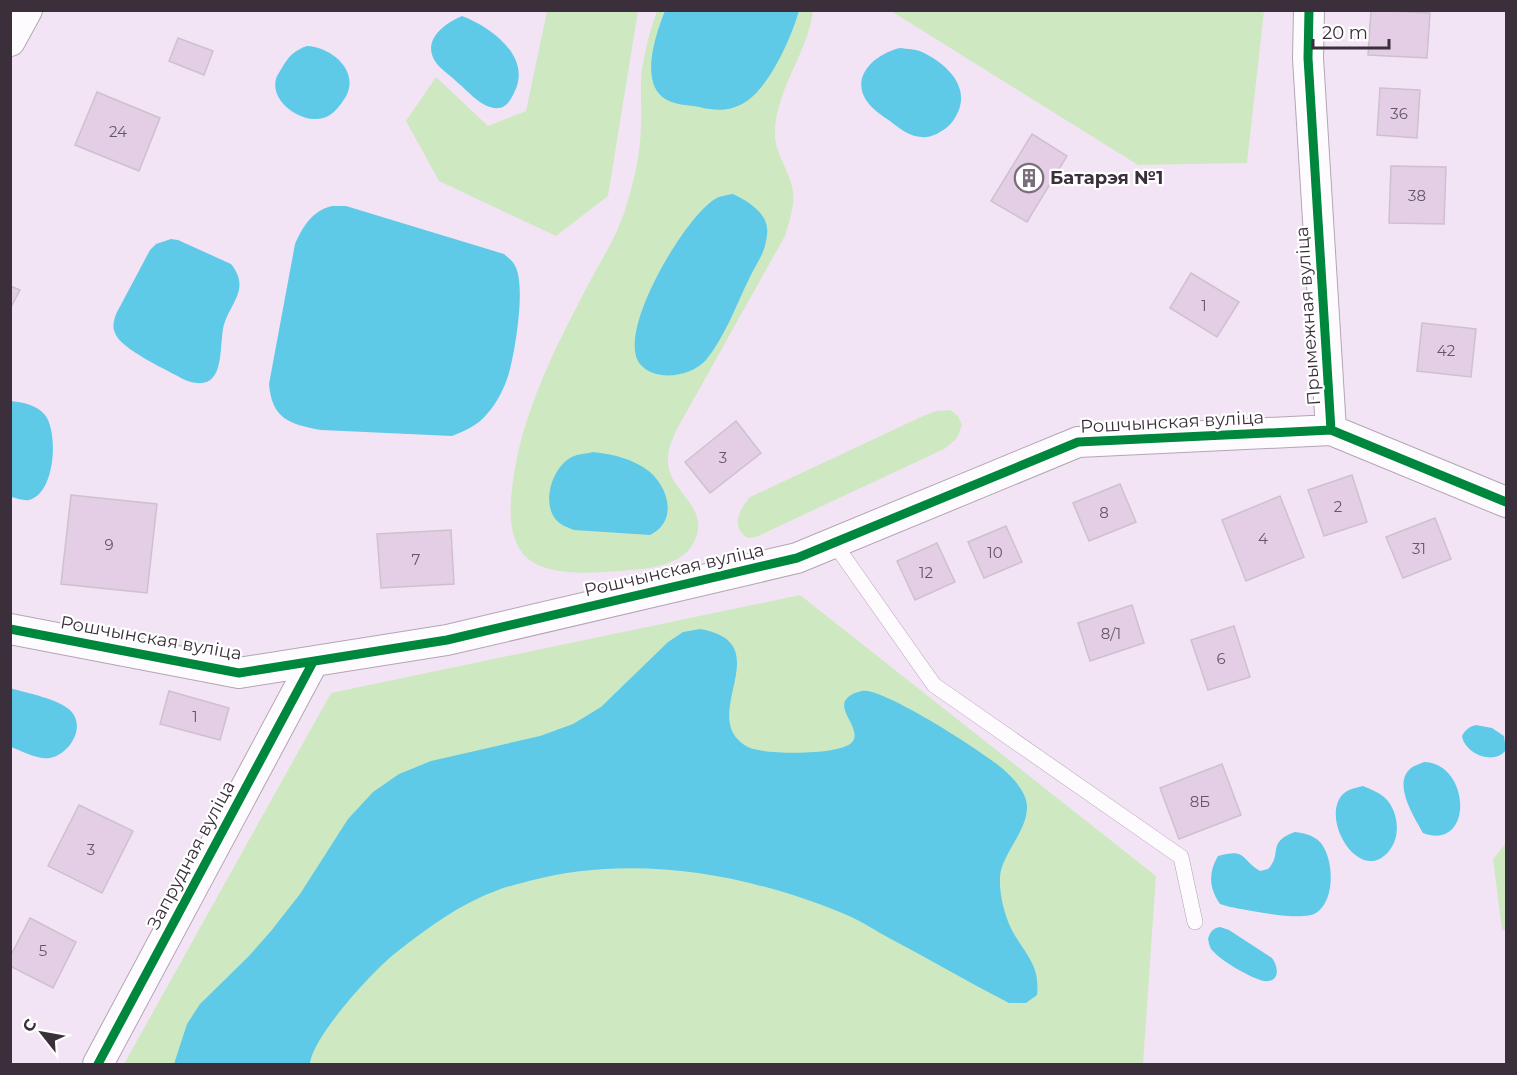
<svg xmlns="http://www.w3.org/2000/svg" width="1517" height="1075" viewBox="0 0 1517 1075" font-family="Montserrat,sans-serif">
<rect width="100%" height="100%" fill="#f3e4f5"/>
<path fill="#cee9c2" d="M547,11H638L608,196L556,236L439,181L406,121L436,77L488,126L526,111Z
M657,11H813C808,53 775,90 775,134C775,154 790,171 793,191C795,206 789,222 785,236L677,429C672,440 667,450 668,463C670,493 713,508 693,544C679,568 643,569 619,571C593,573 558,576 534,563C512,550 509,522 511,499C517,422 552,354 587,287C600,262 616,238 625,210C634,182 640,156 641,126C642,105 639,84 643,63C646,45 651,28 657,11Z
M891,11H1264L1247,163L1138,165Z
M950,410L958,416L962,425L957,438L946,448L756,537L748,538C730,527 739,510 750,497L923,416L936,411Z
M800,595L1156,876L1143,1064H124L331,693Z
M1506,843V930H1502L1493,859Z"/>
<path fill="#5fcae8" d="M665,11V10L799,11C791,38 771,84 747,101C731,112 716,111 699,107C688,105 677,105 667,100C638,85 656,33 665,11Z
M462,16C491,27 533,57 514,93C511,99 507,107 499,108C483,110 468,91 457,82C451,76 442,70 437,64C420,42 443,24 462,16Z
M307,46C332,47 361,72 345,98C341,104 336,111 330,115C309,129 269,104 276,79C277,75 281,70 283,66C289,56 295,50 307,46Z
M900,48C907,49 916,49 922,52C945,63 970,85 958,112C954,121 948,128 940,132C935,135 928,138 922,137C910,137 899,128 890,121C881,115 872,109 866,100C850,74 878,53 900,48Z
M733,194C746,200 766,212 767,228C768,233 766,241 765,246C762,257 754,268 749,279C736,305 725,337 706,360C692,376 656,383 640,364C615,333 685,217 715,199C720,196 727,195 733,194Z
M332,206H346L504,254C507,257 512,260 514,264C527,282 515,352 509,373C505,387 497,403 487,414C478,425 465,431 452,436L321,430C289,424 272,419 269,384L295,244C303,226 312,211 332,206Z
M171,239L178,240L231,264C252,290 228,304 223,329C219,353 225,395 185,380C169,371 120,349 115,333C112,327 114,320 116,314L150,250L156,244Z
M10,401C23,402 37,405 45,415C59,433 55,494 29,500C23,501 16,498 11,497Z
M593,452C613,454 634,459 650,472C670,490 677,522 650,535L574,530C567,527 559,525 554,517C543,500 552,469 570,458C576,454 585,454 593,452Z
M700,629C782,643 694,718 748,747C763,755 844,756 853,741C863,725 822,701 862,691C881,686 985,753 1003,769C1013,778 1026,791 1027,806C1028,831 1001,855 1000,877C999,895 1005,918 1014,934C1028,957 1040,967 1037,995L1026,1003H1009C968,982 929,959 889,938C876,931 863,922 849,916C750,874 635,853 529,881C519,884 508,886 498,890C460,904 430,926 398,951C375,968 312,1037 310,1064H174L187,1024L200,1004L249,956L271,931L300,894L348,819L373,792L399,774L431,761L540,736L573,724L601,707L668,642L683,632Z
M10,688C27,693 59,699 71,711C86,727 70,754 50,758C38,760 22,751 11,747Z
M1476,725L1492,728L1504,736L1506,750C1494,766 1465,754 1462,736C1466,729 1469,727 1476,725Z
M1424,762C1471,763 1474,852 1423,833C1414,817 1392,783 1411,768C1415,765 1420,764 1424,762Z
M1363,786C1370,789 1378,792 1384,797C1398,809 1402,836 1389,851C1361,886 1320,821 1342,795C1348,789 1355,788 1363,786Z
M1295,832C1304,833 1313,835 1320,842C1334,857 1336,901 1316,913C1303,922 1247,910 1230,907L1220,904C1209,888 1208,873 1218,856C1247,848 1240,859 1260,871L1268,869C1283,854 1266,842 1295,832Z
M1220,927L1229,930L1272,958C1279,967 1280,983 1264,981C1253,979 1221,961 1214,952C1210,949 1209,944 1208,939C1210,932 1213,928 1220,927Z"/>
<path fill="#e3cee5" stroke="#cdc1ce" stroke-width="1.5" d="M1371,10L1430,13L1427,58L1368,55Z
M178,38L213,51L204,75L169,61Z
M1380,88L1420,90L1417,138L1377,135Z
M97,92L160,118L139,171L75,145Z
M1032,134L1067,156L1027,222L991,201Z
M1391,166L1446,167L1444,224L1389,223Z
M1191,273L1239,302L1217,337L1170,308Z
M10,286L20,290L10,309Z
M1422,323L1476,329L1471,377L1417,371Z
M736,421L761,453L710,493L685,462Z
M1352,475L1367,522L1324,536L1308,490Z
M1120,484L1136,522L1089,541L1073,503Z
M71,495L157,504L147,593L61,584Z
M1280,496L1304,557L1246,581L1222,520Z
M1435,518L1451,559L1403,578L1386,537Z
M1006,526L1022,562L984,578L968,542Z
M451,530L454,584L381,588L377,534Z
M937,543L955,582L915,600L897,561Z
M1132,605L1144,643L1090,661L1078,623Z
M1234,626L1250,677L1208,690L1191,640Z
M169,691L229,708L220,740L160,724Z
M1222,764L1241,815L1179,839L1160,788Z
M79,805L133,831L102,893L48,866Z
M30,918L76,942L53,988L10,966V957Z"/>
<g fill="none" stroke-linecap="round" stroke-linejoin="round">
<g stroke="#b2a6b4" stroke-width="16">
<path id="service" d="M834,543L934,685L1181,857L1195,922"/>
</g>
<g stroke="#b2a6b4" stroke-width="32">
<path id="minor" d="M1309,10L1308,58L1331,430
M10,41L27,10
M10,629L239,673L447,640L797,558L1078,442L1331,430L1506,502
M98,1064L313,662"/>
</g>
<use href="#service" stroke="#fdfbfe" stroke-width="15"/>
<use href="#minor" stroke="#fdfbfe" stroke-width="30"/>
<g stroke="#fff" stroke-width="13">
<path id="cycleway" d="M1309,10L1308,58L1331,430
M10,629L239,673L447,640L797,558L1078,442L1331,430L1506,502
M98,1064L313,662"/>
</g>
<use href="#cycleway" stroke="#00873e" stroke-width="9"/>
</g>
<defs>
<g id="building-ring" transform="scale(1.5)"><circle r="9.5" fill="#fff" stroke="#7b6e7b" stroke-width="1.5"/><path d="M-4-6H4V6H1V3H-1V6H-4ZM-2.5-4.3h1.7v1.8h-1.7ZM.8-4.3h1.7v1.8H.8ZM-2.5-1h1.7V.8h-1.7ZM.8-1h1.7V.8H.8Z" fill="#7b6e7b"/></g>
</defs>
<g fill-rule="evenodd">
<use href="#building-ring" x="1029" y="178"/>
</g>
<g text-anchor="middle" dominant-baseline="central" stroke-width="4.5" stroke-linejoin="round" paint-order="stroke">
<g font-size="15" fill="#655866">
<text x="1399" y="113">36</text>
<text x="118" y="131">24</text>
<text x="1417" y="195">38</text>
<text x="1204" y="305">1</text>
<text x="1446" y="350">42</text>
<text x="723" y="457">3</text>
<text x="1338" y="506">2</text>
<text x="1104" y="512">8</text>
<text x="1263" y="538">4</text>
<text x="109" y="544">9</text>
<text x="1419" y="548">31</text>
<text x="995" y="552">10</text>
<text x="416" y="559">7</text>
<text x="926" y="572">12</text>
<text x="1111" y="633">8/1</text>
<text x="1221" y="658">6</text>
<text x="195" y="716">1</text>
<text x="1200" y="801">8Б</text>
<text x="91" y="849">3</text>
<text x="43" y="950">5</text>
</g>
<g font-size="18" font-weight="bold" fill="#3a2f3a" stroke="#fff" text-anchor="start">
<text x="1050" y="178">Батарэя №1</text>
</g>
<g font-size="18" fill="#3a2f3a" stroke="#fff">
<text transform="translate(1308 316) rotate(-94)">Прымежная вуліца</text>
<text transform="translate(1172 422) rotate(-3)">Рошчынская вуліца</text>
<text transform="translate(674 570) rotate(-13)">Рошчынская вуліца</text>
<text transform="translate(151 638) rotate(10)">Рошчынская вуліца</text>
<text transform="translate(191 855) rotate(-62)">Запрудная вуліца</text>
</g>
</g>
<rect width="1517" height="1075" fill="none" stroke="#3a2f3a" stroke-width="24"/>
<g transform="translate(42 1033) rotate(301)" stroke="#ffffff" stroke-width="4.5" paint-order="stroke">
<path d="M0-4.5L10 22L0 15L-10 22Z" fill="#3a2f3a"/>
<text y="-9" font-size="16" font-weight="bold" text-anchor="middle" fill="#3a2f3a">С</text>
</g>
<path d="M1313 39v9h76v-9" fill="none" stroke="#3a2f3a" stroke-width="3"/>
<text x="1322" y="39" font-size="18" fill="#3a2f3a" stroke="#ffffff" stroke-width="4.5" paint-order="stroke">20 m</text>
</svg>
